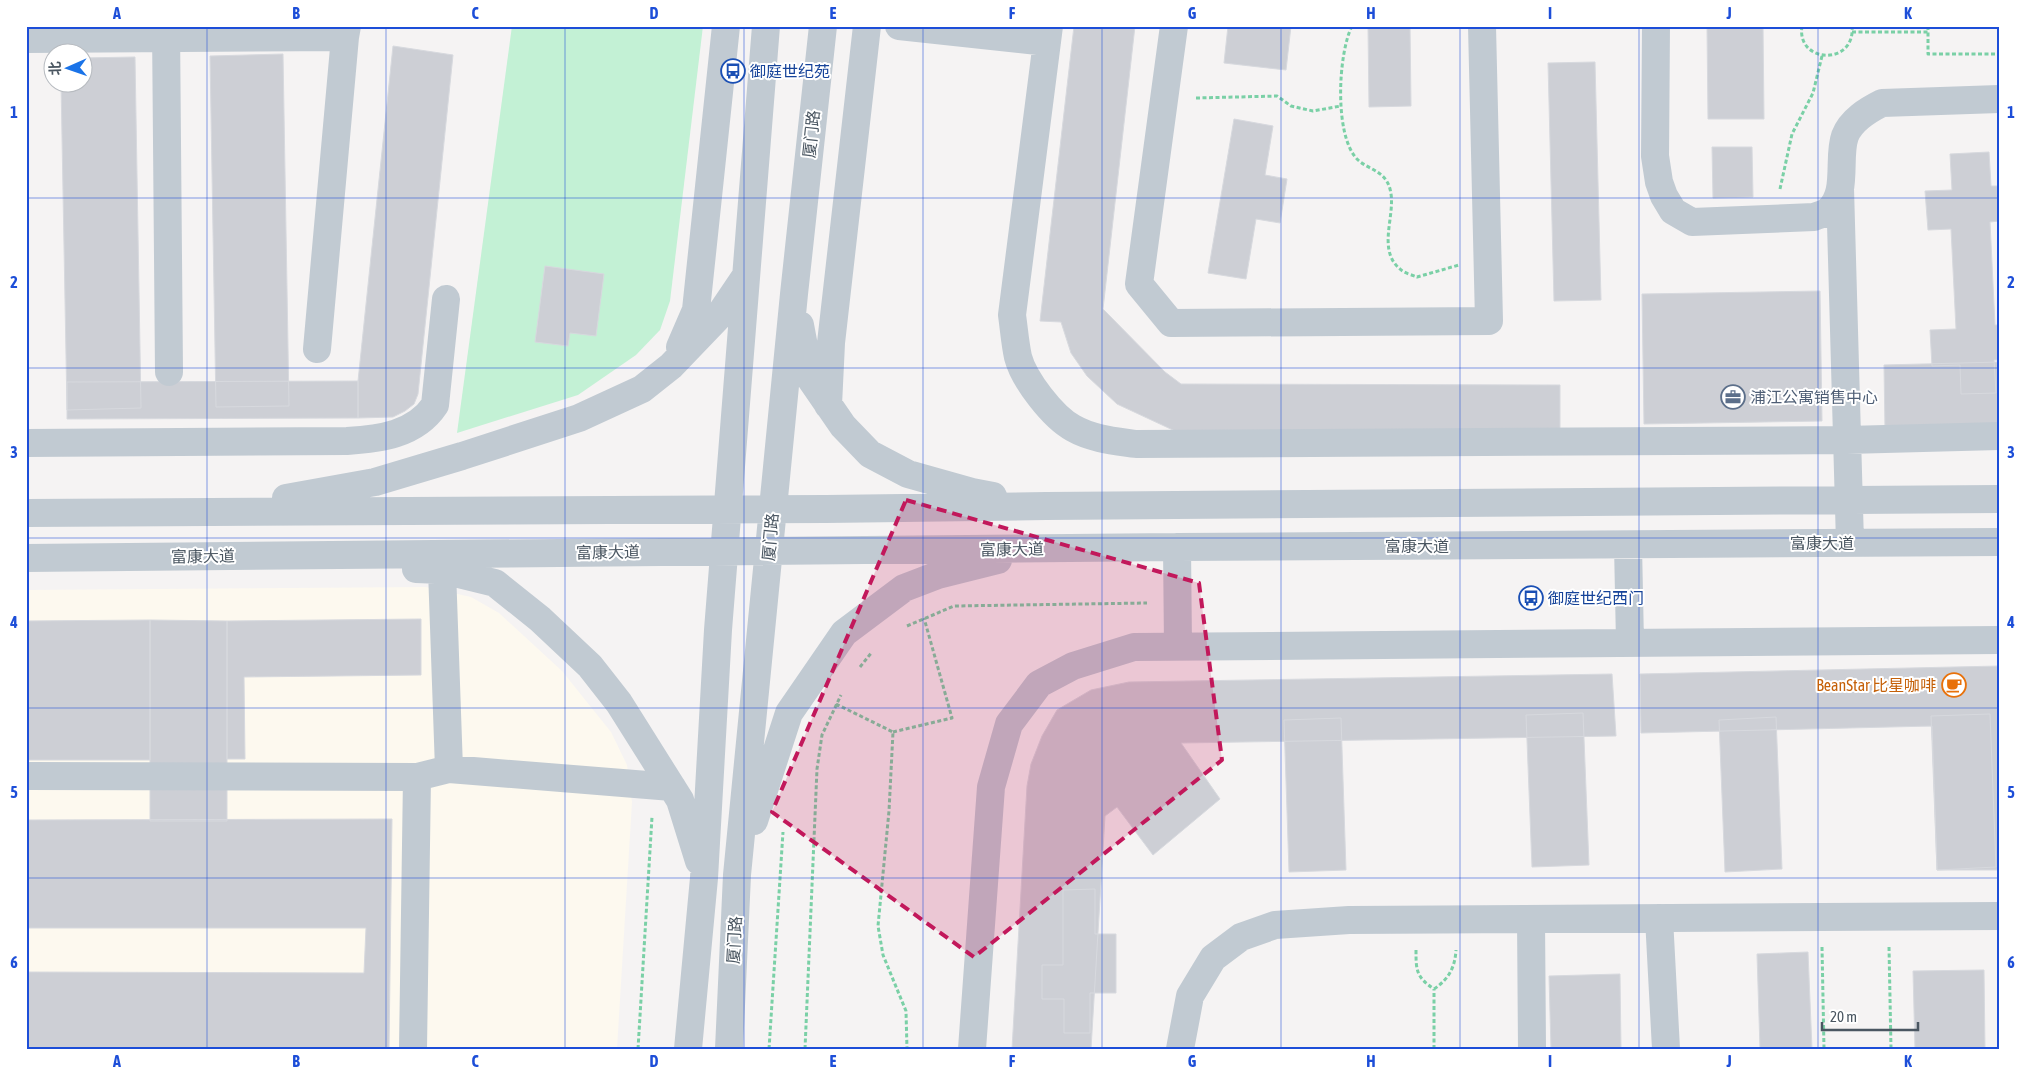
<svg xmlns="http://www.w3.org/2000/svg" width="2025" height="1075" viewBox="0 0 2025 1075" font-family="'Asap Condensed','Noto Sans SC',sans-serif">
<rect width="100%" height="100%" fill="#f5f3f3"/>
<path fill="#fdf9ef" d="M426,587L471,597L499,613L562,671L611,732L627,765L632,802L617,1049H26V590Z"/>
<path fill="#c3f1d5" d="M512,26H703L670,301L660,330L636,355L578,395L457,433Z"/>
<path fill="#cdcfd5" stroke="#d7d9de" d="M1074,26H1135L1103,309L1165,372L1181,384L1560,385V431H1175L1117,404L1087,376L1071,353L1061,322L1040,321Z
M1228,26H1291L1286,70L1224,63Z
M1368,26H1410L1411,106L1369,107Z
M1707,26H1763L1764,119H1708Z
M393,46L453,55L418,394L414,404L405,411L393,417L358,418V381Z
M283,54L289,406L216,407L210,56Z
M135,57L141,408L67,410L61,82H82V58Z
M1595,62L1601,300L1554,301L1548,63Z
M1234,119L1273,126L1265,175L1287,179L1280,223L1256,219L1246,279L1208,273Z
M1712,147H1752L1753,197L1713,198Z
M1989,152L1991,186H1999V221L1990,222L1995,325H1999V360H1994L1996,393L1961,394L1960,365L1932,366L1930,330L1956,329L1951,229L1928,230L1925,191L1952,190L1950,154Z
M545,266L604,274L596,336L570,333L568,346L535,342Z
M1820,291L1822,421L1644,424L1642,294Z
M1999,362V427L1885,430L1884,365Z
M358,381V418L67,419V382Z
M421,619V675L244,677L245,759H227V621Z
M150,620V760H26V621Z
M150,620L227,621V821H150Z
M1999,666V870H1937L1932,726L1641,733L1640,674Z
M1612,674L1616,736L1181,743L1220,799L1153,855L1117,807L1105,816L1091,1049H1012L1027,786L1031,764L1042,736L1057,710L1091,690L1129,682Z
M1583,713L1589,865L1532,867L1526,715Z
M1990,714L1996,867L1937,870L1931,716Z
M1776,717L1782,869L1725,872L1719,720Z
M1341,718L1346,870L1289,872L1284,720Z
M392,819L389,1049H26V972L364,973L366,928H26V820Z
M1095,889V934H1116V993H1090V1033H1064V999H1042V965H1063V890Z
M1808,952L1812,1049H1760L1757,954Z
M1984,970L1985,1049H1915L1913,971Z
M1620,974L1621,1049H1551L1549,976Z"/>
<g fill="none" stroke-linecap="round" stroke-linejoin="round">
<path stroke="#7ad0a6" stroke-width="3" stroke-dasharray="4 2.5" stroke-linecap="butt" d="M1352,26C1338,54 1334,135 1357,159C1368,170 1385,170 1390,189C1397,214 1376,249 1400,269C1404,273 1412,275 1417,277L1459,265
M1802,26C1796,64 1856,66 1852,26
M1928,26V54H1999
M1852,32H1928
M1196,98L1277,96L1291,106L1313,111L1341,106
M1780,189L1792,134L1813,93L1822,56
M907,626L954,606L1147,603
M860,667L872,652
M836,704L893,732L889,811L878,926L883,955L906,1011L907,1049
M893,732L952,718L924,618
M1822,947L1824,1049
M1889,947L1891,1049
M1416,950C1416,970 1416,977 1434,989
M1434,989C1449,979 1455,967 1456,950
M638,1049L652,817
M769,1049L783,832
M805,1049L817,769L822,735L841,695
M1434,1049V989"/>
<path stroke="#c1cad2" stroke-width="28" d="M166,26L169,372
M899,26L1047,42
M1049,26L1012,315C1014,329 1015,343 1018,357C1024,380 1053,417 1073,428C1092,439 1116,441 1136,444L1847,440L1999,436
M1174,26L1139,284L1171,323L1489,321L1482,26
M1656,26L1655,156L1659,182L1664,196L1673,211L1692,222L1814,217C1818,215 1825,214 1828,211C1849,194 1837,158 1845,136C1851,120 1868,110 1882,103L1999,99
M26,39L345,37L347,26
M1840,188L1850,543
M800,325L810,378L843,426L870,454L908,474L972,492L993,496
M680,347L696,310L726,26
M317,349L345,37
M828,405L831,343L867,26
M26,443L347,441C379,439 415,435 435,405L446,299
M286,498L375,482L462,456L579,418L642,389L671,366L718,317L745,277
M26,513L826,509L1046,506L1999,499
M1628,545L1630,643
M1177,547L1178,646
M26,558L1177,547L1999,542
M416,569L442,570L495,583L540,619L590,666L619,703L680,800L699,861
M449,769L672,787
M26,776L417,777L413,1049
M417,777L449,769L442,570
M754,821L789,713L844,633L904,588L938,575L998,560
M1659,918L1666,1049
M1531,919L1532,1049
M688,1049L704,878L718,630L766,26
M729,1049L737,875L794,294L823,26
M972,1049L991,787L1009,724L1039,684L1073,666L1134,647L1999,640
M1180,1049L1190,996L1213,958L1241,937L1275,925L1349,920L1999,916"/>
</g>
<path fill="#c2185b" fill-opacity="0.2" stroke="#c2185b" stroke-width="4" stroke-dasharray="10 6" stroke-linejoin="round" d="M906,500L1199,583L1222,760L974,957L772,812Z"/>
<path fill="none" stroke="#1d4ed8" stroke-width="1" stroke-opacity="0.55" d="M207,26V1049M386,26V1049M565,26V1049M744,26V1049M923,26V1049M1102,26V1049M1281,26V1049M1460,26V1049M1639,26V1049M1818,26V1049M26,198H1999M26,368H1999M26,538H1999M26,708H1999M26,878H1999"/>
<defs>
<g id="bus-ring" transform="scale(1.25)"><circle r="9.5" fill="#fff" stroke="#1a4fb4" stroke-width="1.5"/><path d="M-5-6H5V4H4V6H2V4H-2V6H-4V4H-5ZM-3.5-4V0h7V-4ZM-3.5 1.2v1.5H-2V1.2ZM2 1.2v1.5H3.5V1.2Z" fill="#1a4fb4"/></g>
<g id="office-ring" transform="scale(1.25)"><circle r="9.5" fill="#fff" stroke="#5c6f8a" stroke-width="1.5"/><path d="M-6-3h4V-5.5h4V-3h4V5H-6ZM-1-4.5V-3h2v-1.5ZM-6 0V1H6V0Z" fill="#5c6f8a"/></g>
<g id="cafe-ring" transform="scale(1.25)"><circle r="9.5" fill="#fff" stroke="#e8710a" stroke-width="1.5"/><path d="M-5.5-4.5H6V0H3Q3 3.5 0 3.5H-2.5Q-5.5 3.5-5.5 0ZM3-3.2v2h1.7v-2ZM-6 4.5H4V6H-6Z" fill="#e8710a"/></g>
</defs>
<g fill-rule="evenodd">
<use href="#bus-ring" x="733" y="71"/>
<use href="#office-ring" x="1733" y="397"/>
<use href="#bus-ring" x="1531" y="598"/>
<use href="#cafe-ring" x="1954" y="685"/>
</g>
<g text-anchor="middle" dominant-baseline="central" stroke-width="4" stroke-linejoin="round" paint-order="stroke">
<g font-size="16" fill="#164399" stroke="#fff" text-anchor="start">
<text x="750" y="71">御庭世纪苑</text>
<text x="1548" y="598">御庭世纪西门</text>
</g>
<g font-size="16" fill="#4a5661" stroke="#fff">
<text transform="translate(811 134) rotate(-84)">厦门路</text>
<text transform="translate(770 537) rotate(-85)">厦门路</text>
<text x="1822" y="543">富康大道</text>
<text x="1417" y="546">富康大道</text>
<text transform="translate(1012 549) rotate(-1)">富康大道</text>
<text transform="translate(608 552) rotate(-1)">富康大道</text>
<text transform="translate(203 556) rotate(-1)">富康大道</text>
<text transform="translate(734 940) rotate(-87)">厦门路</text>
</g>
<g font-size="16" fill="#4e5e75" stroke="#fff" text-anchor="start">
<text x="1750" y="397">浦江公寓销售中心</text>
</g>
<g font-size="16" fill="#c56008" stroke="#fff" text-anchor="end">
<text x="1936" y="685">BeanStar 比星咖啡</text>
</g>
</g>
<rect width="2025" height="1075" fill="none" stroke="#ffffff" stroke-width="55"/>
<g transform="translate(68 68) rotate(268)"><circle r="24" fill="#ffffff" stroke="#b7bbc0"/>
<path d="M0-4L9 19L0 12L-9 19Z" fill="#1a73e8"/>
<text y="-8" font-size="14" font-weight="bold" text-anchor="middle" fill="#4a5661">北</text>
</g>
<path d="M1822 1022v8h96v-8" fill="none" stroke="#4a5661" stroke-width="2.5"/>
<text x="1830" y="1022" font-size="15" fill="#4a5661" stroke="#ffffff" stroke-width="4" paint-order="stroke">20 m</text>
<rect x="28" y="28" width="1970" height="1020" fill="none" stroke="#1d4ed8" stroke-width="2"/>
<g font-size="16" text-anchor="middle" font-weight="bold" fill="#1d4ed8">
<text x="117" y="19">A</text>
<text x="296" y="19">B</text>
<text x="475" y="19">C</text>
<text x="654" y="19">D</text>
<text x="833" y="19">E</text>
<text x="1012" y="19">F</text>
<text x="1192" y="19">G</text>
<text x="1371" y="19">H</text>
<text x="1550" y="19">I</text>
<text x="1729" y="19">J</text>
<text x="1908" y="19">K</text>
<text x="14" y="118">1</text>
<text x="2011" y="118">1</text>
<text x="14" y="288">2</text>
<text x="2011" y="288">2</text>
<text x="14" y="458">3</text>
<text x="2011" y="458">3</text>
<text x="14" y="628">4</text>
<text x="2011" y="628">4</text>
<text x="14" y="798">5</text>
<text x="2011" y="798">5</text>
<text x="14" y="968">6</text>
<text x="2011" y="968">6</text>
<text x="117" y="1067">A</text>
<text x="296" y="1067">B</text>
<text x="475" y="1067">C</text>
<text x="654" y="1067">D</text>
<text x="833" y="1067">E</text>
<text x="1012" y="1067">F</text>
<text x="1192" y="1067">G</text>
<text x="1371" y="1067">H</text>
<text x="1550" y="1067">I</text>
<text x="1729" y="1067">J</text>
<text x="1908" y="1067">K</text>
</g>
</svg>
